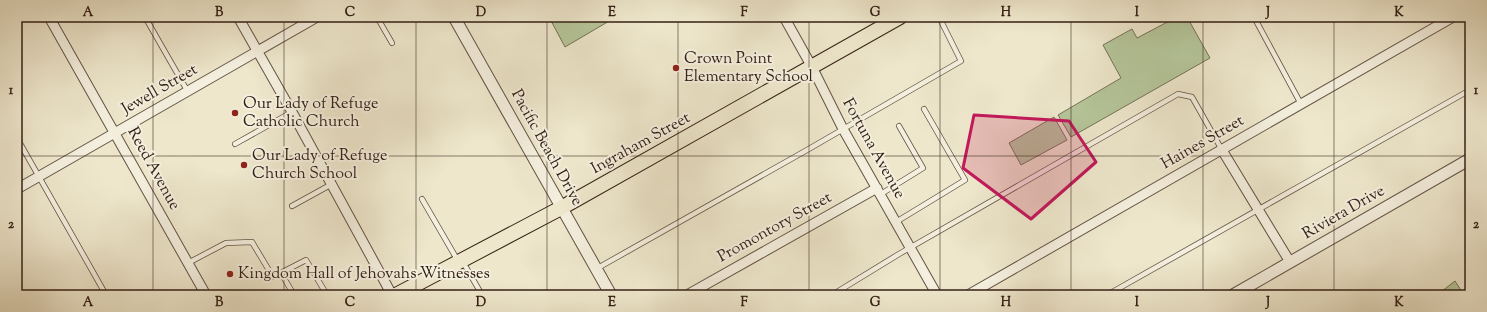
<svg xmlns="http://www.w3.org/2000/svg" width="1487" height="312" viewBox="0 0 1487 312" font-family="'Sorts Mill Goudy',serif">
<rect width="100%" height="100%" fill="#eee7cc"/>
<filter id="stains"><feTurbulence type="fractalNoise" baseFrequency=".005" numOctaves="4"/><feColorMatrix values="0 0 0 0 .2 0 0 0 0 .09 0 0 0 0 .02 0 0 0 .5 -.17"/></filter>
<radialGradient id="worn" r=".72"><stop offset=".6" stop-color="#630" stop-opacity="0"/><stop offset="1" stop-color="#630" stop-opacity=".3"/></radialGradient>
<path fill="#b5c69a" stroke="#747358" d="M549,17H616L565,47Z
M1177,17H1187L1210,58L1071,137L1058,115L1121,78L1103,45L1132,29L1137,38Z
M1054,117L1067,140L1021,165L1009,143Z
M1455,281L1464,295H1437Z"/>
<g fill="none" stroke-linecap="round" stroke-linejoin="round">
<g stroke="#625244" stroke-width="6">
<path id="service" d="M145,17L188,92
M377,17L392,43
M1254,17L1301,104
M17,138L106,295
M235,144L292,112
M881,194L923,168L899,126
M422,199L458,261
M292,206L332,184
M896,222L965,180L924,109
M463,262L482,295
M188,263L226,243L252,242L273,277L306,260L327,295
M596,269L807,150L961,61L939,17
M281,273L294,295
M832,295L899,254L1178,94L1192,97L1222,150
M1107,295L1470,90"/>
</g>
<g stroke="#625244" stroke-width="11">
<path id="minor" d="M49,17L206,295
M238,17L292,112L392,295
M784,17L812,67L843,129L937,295
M1222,150L1290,262
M17,189L317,17
M687,295L877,188
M968,295L1453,17"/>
</g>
<g stroke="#625244" stroke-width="13">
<path id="tertiary" d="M454,17L611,295
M1233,295L1470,159"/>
</g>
<g stroke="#342016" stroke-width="16">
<path id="primary" d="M396,295L561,208L900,17"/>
</g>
<use href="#service" stroke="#f4efde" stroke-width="4.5"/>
<use href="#minor" stroke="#f4efde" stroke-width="9"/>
<use href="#tertiary" stroke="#f4efde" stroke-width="11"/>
<use href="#primary" stroke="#eee7cc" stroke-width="14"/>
</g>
<path fill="#c2185b" fill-opacity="0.2" stroke="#c2185b" stroke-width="3" stroke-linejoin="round" d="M974,115L1069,121L1096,162L1031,219L963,168Z"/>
<path fill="none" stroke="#342016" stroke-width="1" stroke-opacity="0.55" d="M153,17V295M284,17V295M416,17V295M547,17V295M678,17V295M809,17V295M940,17V295M1071,17V295M1203,17V295M1334,17V295M17,156H1470"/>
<g fill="#8f2418" stroke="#f4efde" stroke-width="1.5">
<circle cx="676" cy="68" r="4"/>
<circle cx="235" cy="113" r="4"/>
<circle cx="244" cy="165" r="4"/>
<circle cx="230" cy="274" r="4"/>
</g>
<g text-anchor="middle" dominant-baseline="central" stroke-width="4" stroke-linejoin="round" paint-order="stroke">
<g font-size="16" fill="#342016" stroke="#f4efde" text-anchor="start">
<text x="684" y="59">Crown Point<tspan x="684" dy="18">Elementary School</tspan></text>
<text x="243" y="104">Our Lady of Refuge<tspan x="243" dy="18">Catholic Church</tspan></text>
<text x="252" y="156">Our Lady of Refuge<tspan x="252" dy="18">Church School</tspan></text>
<text x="238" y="274">Kingdom Hall of Jehovahs Witnesses</text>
</g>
<g font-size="16" fill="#342016" stroke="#f4efde">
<text transform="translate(160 90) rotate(-30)">Jewell Street</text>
<text transform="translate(1203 143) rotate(-30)">Haines Street</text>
<text transform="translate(641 144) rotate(-29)">Ingraham Street</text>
<text transform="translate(546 148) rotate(61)">Pacific Beach Drive</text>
<text transform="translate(873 149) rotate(61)">Fortuna Avenue</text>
<text transform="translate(153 169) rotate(61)">Reed Avenue</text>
<text transform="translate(1344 213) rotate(-30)">Riviera Drive</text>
<text transform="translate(775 228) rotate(-29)">Promontory Street</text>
</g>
</g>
<rect width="1487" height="312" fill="none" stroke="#eee7cc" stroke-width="44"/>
<rect x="22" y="22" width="1443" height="268" fill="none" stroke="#342016" stroke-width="1.5"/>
<g font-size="13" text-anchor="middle" font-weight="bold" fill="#342016">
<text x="88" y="16">A</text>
<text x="219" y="16">B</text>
<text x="350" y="16">C</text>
<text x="481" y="16">D</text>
<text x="612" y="16">E</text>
<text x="744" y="16">F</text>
<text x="875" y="16">G</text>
<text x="1006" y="16">H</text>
<text x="1137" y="16">I</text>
<text x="1268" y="16">J</text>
<text x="1399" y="16">K</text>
<text x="11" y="94">1</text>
<text x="1476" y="94">1</text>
<text x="11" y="228">2</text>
<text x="1476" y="228">2</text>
<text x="88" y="306">A</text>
<text x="219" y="306">B</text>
<text x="350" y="306">C</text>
<text x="481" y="306">D</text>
<text x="612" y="306">E</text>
<text x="744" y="306">F</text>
<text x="875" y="306">G</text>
<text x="1006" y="306">H</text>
<text x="1137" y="306">I</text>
<text x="1268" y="306">J</text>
<text x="1399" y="306">K</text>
</g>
<rect width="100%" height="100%" filter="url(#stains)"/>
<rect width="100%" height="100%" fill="url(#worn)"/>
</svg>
